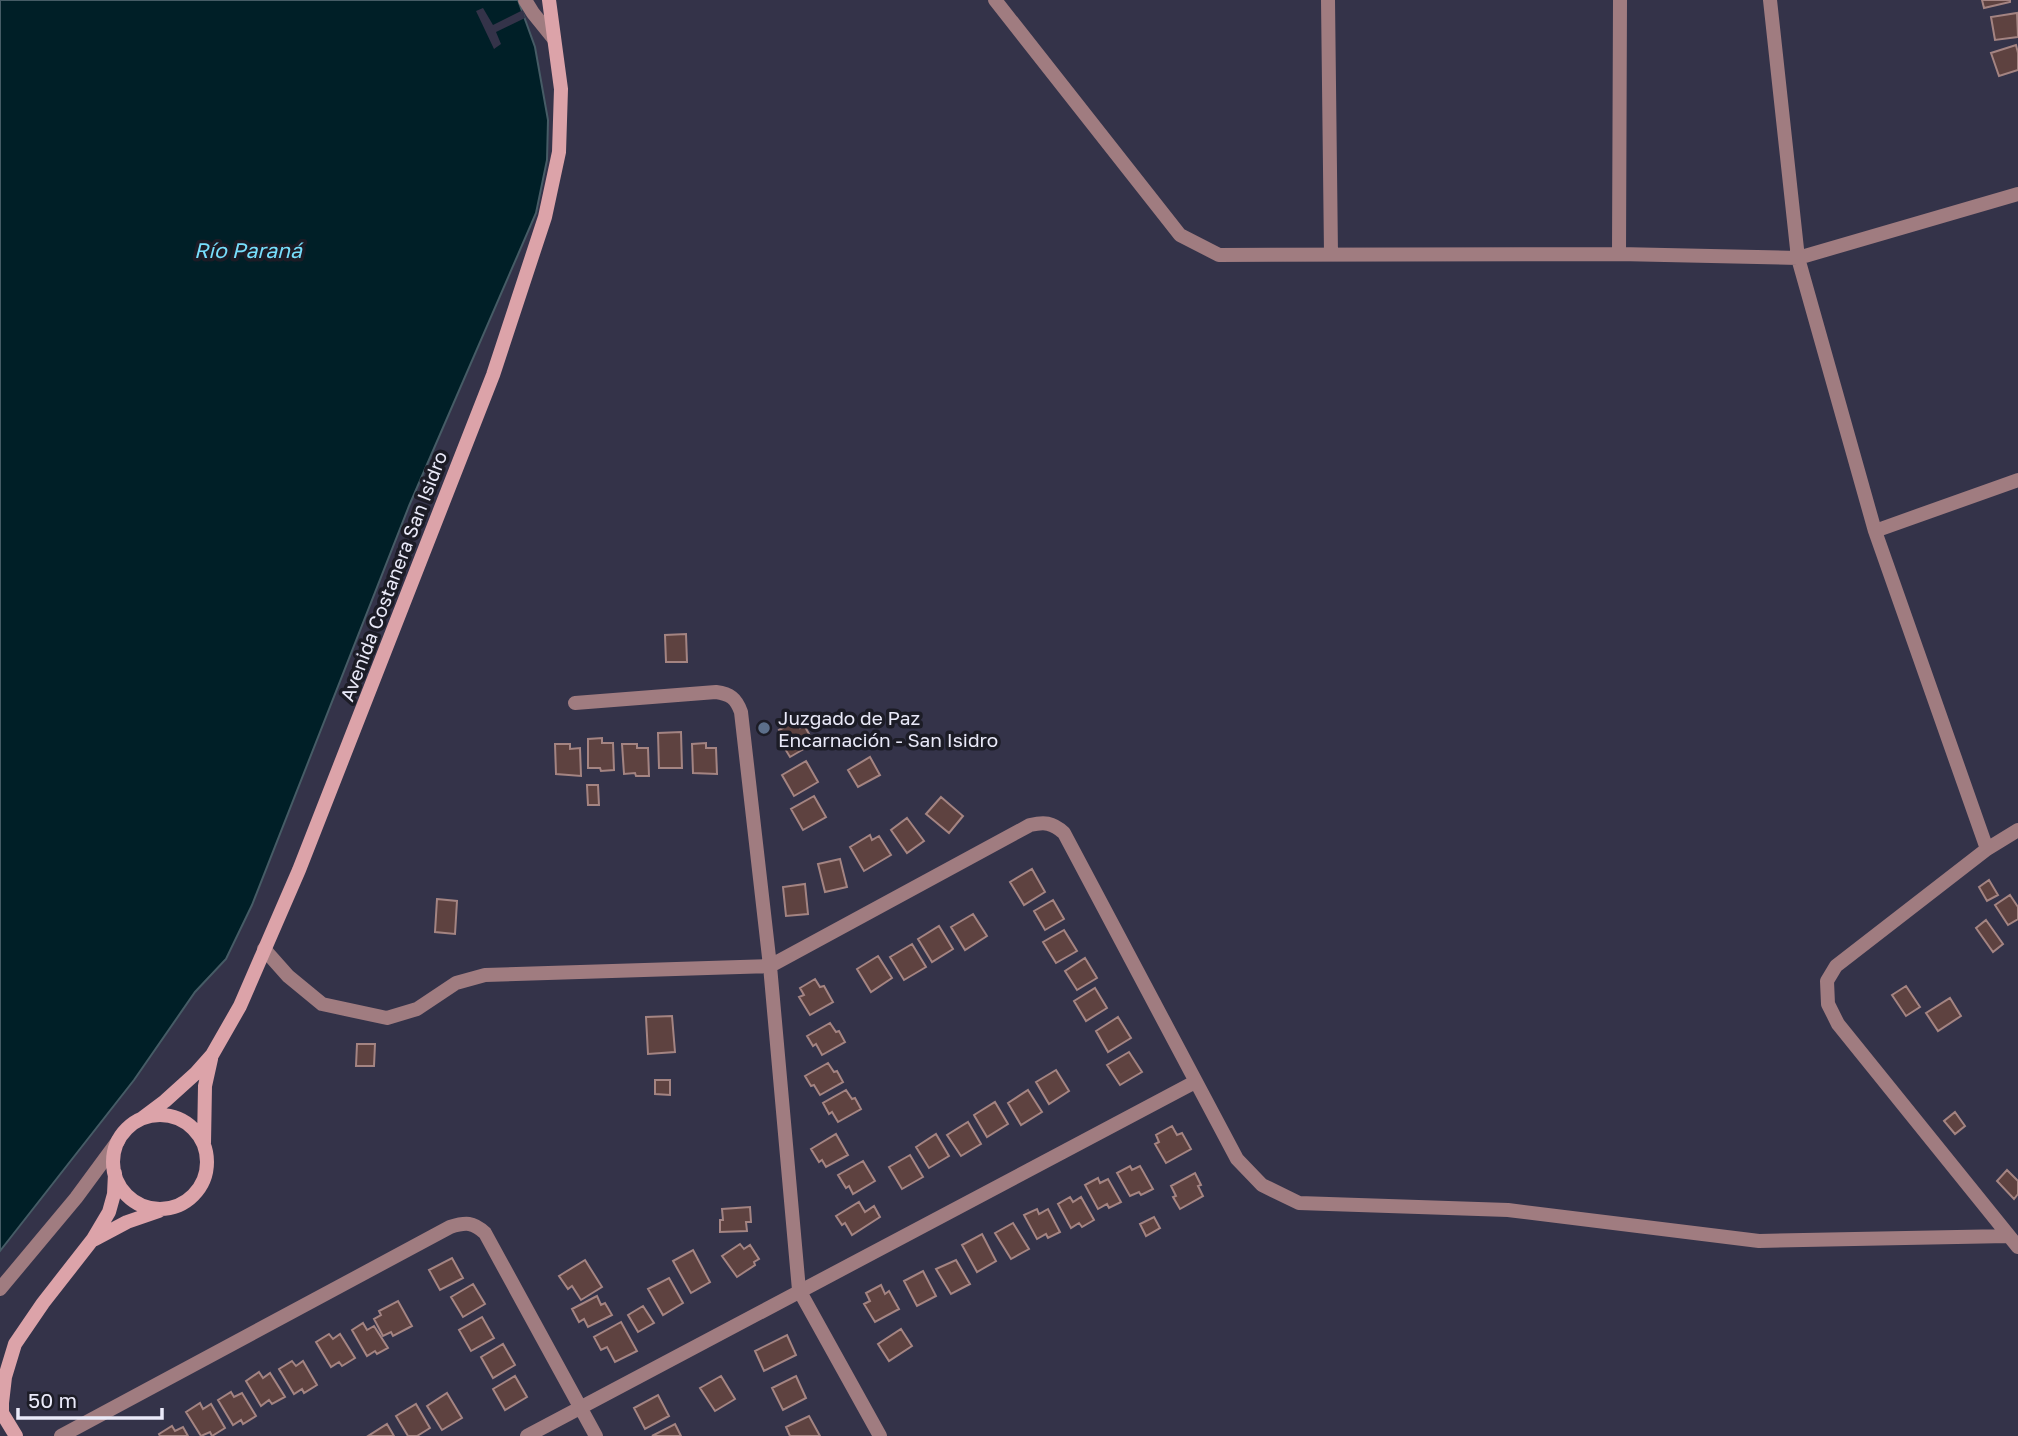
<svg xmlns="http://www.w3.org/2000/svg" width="2018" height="1436" viewBox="0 0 2018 1436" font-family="'Golos Text',sans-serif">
<rect width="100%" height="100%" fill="#343349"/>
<path fill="#001f27" stroke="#465c66" stroke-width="2" d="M0,0H518L535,47L548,120L547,160L536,213L409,506L252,905L226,959L195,992L134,1080L0,1251Z"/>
<path fill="#343349" d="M483,8L493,25L523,10L525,18L496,32L501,44L494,49L476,11Z"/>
<path fill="#5e4240" stroke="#a48482" stroke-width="2" d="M1982,0H2010V2L1984,8Z
M2017,13L2018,37L1995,40L1991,17Z
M2016,45L2018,53V70L1999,76L1991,53Z
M686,634L687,662H666L665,635Z
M796,721L800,728L804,725L814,743L790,757L779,739L783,737L779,730Z
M681,732L682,768H659L658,733Z
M602,738V743H613L614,770L601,771L600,768H588V739Z
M706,743V748H716L717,774L693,773L692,744Z
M555,744H570V749L580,748L581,776L556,774Z
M622,744H637V748H648L649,776H636L635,773L624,774Z
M870,757L880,775L858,787L848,770Z
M806,761L818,782L794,796L782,775Z
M587,785H598L599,805H588Z
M814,796L826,817L803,830L791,809Z
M941,797L963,816L949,833L926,814Z
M907,818L924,841L907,853L891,830Z
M870,835L872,840L879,836L891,855L864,871L850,847Z
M840,859L847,887L825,892L818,864Z
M1032,869L1045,892L1024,905L1010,882Z
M1989,880L1998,895L1987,901L1979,887Z
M805,884L808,914L786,916L783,887Z
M2010,895L2018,907V919L2008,925L1995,905Z
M437,899L457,901L455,934L435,932Z
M1053,900L1064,919L1045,930L1034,911Z
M973,914L987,936L965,950L951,927Z
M1986,920L2003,944L1993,952L1976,928Z
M939,926L953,949L932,962L918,939Z
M1064,930L1077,951L1056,963L1043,942Z
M912,944L926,967L904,980L890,957Z
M878,956L892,978L871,992L857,969Z
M1085,958L1097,978L1077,990L1065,971Z
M815,979L820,987L824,986L833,1002L810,1015L799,997L804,995L800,988Z
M1906,986L1920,1007L1906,1016L1892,995Z
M1095,988L1107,1008L1086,1021L1074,1001Z
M1950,998L1961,1016L1938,1031L1926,1013Z
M672,1016L675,1052L648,1054L646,1017Z
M1118,1017L1131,1038L1108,1052L1096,1031Z
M830,1023L836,1032L839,1031L845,1042L822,1055L816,1044L813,1046L807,1036Z
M357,1044H375L374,1066H356Z
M1129,1052L1142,1072L1120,1085L1107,1065Z
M828,1063L834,1072L837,1071L843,1082L820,1095L814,1085L811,1086L805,1076Z
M1056,1070L1069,1091L1049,1104L1036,1082Z
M655,1080H670V1095L655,1094Z
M846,1090L852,1099L855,1098L861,1109L838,1122L832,1112L829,1114L823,1103Z
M1028,1090L1042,1112L1021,1125L1008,1103Z
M995,1102L1008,1124L987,1137L974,1115Z
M1955,1112L1965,1126L1955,1134L1944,1121Z
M968,1122L981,1144L961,1156L947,1135Z
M1172,1126L1177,1135L1182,1133L1191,1149L1166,1163L1155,1144L1159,1142L1156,1135Z
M836,1134L848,1155L826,1167L822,1160L819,1162L811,1149Z
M936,1134L949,1156L929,1168L916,1147Z
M910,1155L923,1177L902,1189L889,1167Z
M863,1161L875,1181L853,1194L849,1186L846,1188L838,1175Z
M1130,1166L1132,1170L1140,1166L1153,1189L1141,1195L1139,1192L1130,1196L1117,1173Z
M2007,1170L2018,1181V1194L2014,1199L1997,1181Z
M1195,1173L1201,1185L1198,1186L1203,1196L1180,1209L1173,1197L1176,1196L1171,1186Z
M1098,1178L1100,1183L1108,1179L1121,1202L1109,1208L1107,1204L1098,1209L1085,1185Z
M1070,1197L1073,1202L1081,1197L1094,1220L1082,1227L1079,1223L1071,1228L1058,1204Z
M859,1202L865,1212L874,1206L880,1217L852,1235L845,1223L842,1225L836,1216Z
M750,1207L751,1222H746L747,1231L720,1232V1220H723L722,1209Z
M1037,1209L1039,1214L1048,1209L1060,1232L1048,1238L1046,1234L1037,1239L1024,1215Z
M1154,1217L1160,1228L1146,1236L1140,1224Z
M1013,1223L1029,1249L1011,1259L995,1233Z
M982,1234L996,1261L977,1272L962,1245Z
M740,1244L744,1249L750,1245L759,1259L754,1262L755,1265L737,1277L722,1256Z
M693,1250L710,1282L691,1293L673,1261Z
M452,1258L463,1278L440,1290L429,1270Z
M585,1260L602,1287L581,1300L572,1286L568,1289L559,1276Z
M956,1260L970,1284L951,1294L936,1269Z
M923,1271L936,1296L917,1306L904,1281Z
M669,1278L683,1303L663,1315L648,1289Z
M473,1284L485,1304L463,1317L451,1297Z
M881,1285L885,1294L889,1291L899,1309L875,1322L864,1304L870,1301L866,1293Z
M597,1296L601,1305L605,1303L612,1315L588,1327L584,1319L579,1322L572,1309Z
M398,1301L412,1326L393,1336L391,1332L383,1336L374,1319L381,1315L379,1311Z
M643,1306L654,1323L638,1332L628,1315Z
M482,1317L494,1338L471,1351L459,1330Z
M621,1322L637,1351L615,1362L607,1347L601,1350L594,1337Z
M363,1323L367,1330L374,1326L388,1348L377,1354L375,1351L367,1356L352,1330Z
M901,1329L912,1346L889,1361L878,1344Z
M329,1334L333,1339L340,1334L355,1358L342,1366L339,1362L331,1367L316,1342Z
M787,1335L796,1355L764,1371L755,1351Z
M503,1344L515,1365L493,1378L481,1357Z
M292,1361L296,1366L303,1361L317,1385L304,1393L302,1389L294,1394L279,1369Z
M259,1372L263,1378L270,1373L285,1397L272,1404L269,1400L261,1406L246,1381Z
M515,1376L527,1397L505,1410L493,1389Z
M721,1376L735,1399L715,1411L700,1388Z
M796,1376L806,1398L783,1410L772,1388Z
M231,1392L234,1397L242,1393L256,1416L243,1424L241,1420L233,1425L218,1400Z
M447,1393L462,1418L442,1430L427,1406Z
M658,1395L669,1416L645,1429L634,1408Z
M200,1403L203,1409L211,1404L225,1428L212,1436L210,1432L201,1436L186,1412Z
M416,1404L430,1428L417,1436H408L396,1416Z
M809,1416L820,1436H790L786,1427Z
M387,1424L394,1436H368Z
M675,1424L681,1436H652Z
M172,1426L175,1431L183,1427L188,1436H160L159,1434Z"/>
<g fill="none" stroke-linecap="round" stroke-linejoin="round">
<path stroke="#a07c80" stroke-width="14" d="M525,0L533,13L554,39"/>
<path stroke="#a07c80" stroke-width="14" d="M995,0L1180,235L1219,255L1619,254L1798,258L2018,194
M1328,0L1331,254
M1770,0L1798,258L1875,531L1987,849
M1619,254L1620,0
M1875,531L2018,480
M575,703L716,692C730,694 736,698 741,712L770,966L799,1290L880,1436
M2018,830L1987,849L1836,966L1827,981L1828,1004L1838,1024L2018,1247
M264,949L288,976L322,1004L387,1018L417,1009L456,983L485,975L770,966L1030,825C1044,822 1052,822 1064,833L1237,1159L1262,1185L1299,1203L1508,1210L1759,1241L2008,1236
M0,1289L76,1198L118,1141
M61,1436L450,1227C466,1222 473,1222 485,1233L596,1436
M527,1436L1195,1082"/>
<path stroke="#dca3a9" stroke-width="14" d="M113 1162a47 47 0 1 1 94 0a47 47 0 1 1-94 0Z
M141,1119L165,1101L196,1073L212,1055L240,1006L299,870L493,375L545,217L559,152L561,89L549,0
M204,1143L205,1086L211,1059
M95,1239L127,1222L159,1211
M16,1436L2,1413V1403L5,1377L15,1344L43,1303L93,1239L109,1212L114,1194L115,1173"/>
</g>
<circle fill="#5c6f8a" stroke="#1c1c26" stroke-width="2.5" cx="764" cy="728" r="7"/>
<g text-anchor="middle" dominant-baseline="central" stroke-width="7" stroke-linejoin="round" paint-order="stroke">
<g font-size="19" fill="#eaeaf9" stroke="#1c1c26">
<text transform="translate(393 576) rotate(-69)">Avenida Costanera San Isidro</text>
</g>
<g font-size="19" fill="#eaeaf9" stroke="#1c1c26" text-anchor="start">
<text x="778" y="717">Juzgado de Paz<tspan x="778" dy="22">Encarnación - San Isidro</tspan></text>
</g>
<g font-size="21" font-style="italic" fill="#77defc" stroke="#1c1c26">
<text x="248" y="250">Río Paraná</text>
</g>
</g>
<path d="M18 1408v10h144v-10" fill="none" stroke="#eaeaf9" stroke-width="3.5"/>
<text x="28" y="1408" font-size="21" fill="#eaeaf9" stroke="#1c1c26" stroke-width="5" paint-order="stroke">50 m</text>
</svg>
